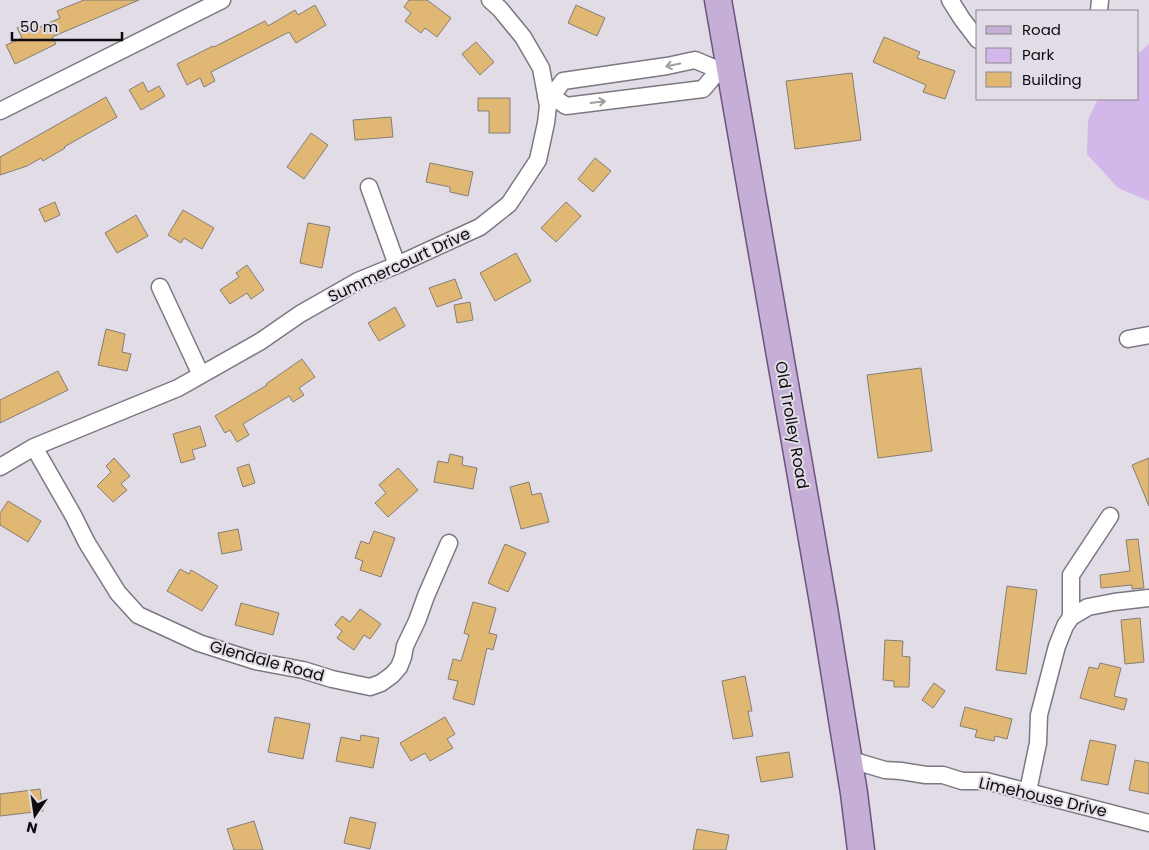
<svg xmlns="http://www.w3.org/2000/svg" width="1149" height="850" viewBox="0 0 1149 850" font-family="Poppins,sans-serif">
<rect width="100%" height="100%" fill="#e1dce6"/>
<path fill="#d3b6ea" d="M1149,44V201L1118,188L1087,154L1088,120L1098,99H1138V54Z"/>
<path fill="#e1b774" stroke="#847e76" d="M84,0H139L52,37L56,44L15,64L6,45L22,38L17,28L35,20L38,28L60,18L57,11Z
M409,0H427L451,18L437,37L425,28L421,33L405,21L411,13L404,7Z
M315,5L326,25L296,43L289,32L211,72L215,81L204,87L200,78L187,85L177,64L213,46L214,47L265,21L268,26L295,10L298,15Z
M576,5L605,18L597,36L568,23Z
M884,37L920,52L917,58L955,71L945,99L923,92L926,85L873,62Z
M476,42L494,62L480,75L462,54Z
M852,73L861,140L795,149L786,81Z
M143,82L148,92L159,86L165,96L141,110L129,90Z
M106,97L117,117L64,147L65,148L43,161L41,158L27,166L0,175V157Z
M478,98H510V133H489V111H478Z
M391,117L393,137L355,140L353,120Z
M311,133L328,145L304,179L287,167Z
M595,158L611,171L593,192L578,179Z
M430,163L473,172L468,196L450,192V187L426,182Z
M55,202L60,215L45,222L39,209Z
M566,202L581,216L556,242L541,228Z
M183,210L214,228L202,249L184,238L181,243L168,235Z
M136,215L148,236L117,253L105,233Z
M308,223L330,227L322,268L300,263Z
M516,253L531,281L495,301L480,273Z
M247,265L264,290L251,299L247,293L230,304L220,290L239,277L236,273Z
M455,279L462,298L437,307L429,288Z
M470,302L473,320L457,323L454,305Z
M395,307L405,326L379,341L368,323Z
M106,329L125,334L122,352L131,354L127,371L98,365Z
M302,359L315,377L299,388L304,395L293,402L289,396L243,424L249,435L237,442L230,430L225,433L215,416L267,385L266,384Z
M921,368L932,451L878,458L867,375Z
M58,371L68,390L0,423V400Z
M200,426L206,446L192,450L195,459L181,463L173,434Z
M450,454L463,457L462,465L477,468L473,489L434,482L438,461L448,463Z
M114,458L130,476L121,484L127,490L113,502L97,486L111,472L106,466Z
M1149,458V506L1132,465Z
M249,464L255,483L243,487L237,468Z
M398,468L418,490L388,517L375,503L386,493L379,485Z
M529,482L532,495L541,493L549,522L521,529L510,487Z
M8,501L41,521L28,542L0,525V513Z
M238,529L242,550L222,554L218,533Z
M374,531L395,538L381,577L360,570L363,561L355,558L361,541L369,544Z
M1138,539L1144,588L1132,589V585L1101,588L1100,575L1130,571L1126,540Z
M505,544L526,553L508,592L488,583Z
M180,569L189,574L191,570L218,586L202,611L167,591Z
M1007,586L1037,590L1026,674L996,670Z
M473,602L496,608L489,633L497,635L493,650L487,648L474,705L453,699L458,681L448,679L453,659L461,661L469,635L464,633Z
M241,603L279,613L273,635L235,625Z
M360,609L381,624L370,639L364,635L354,650L337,638L342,631L335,625L342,616L350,622Z
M1140,618L1144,662L1125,664L1121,620Z
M885,640L903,641L902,656L910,657L909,687H894V681L883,680Z
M1100,663L1121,668L1114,696L1127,699L1124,710L1080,698L1089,667L1098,669Z
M745,676L752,711H748L753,736L733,739L722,681Z
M934,683L945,691L933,708L922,700Z
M965,707L1012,719L1007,739L995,736L994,741L975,737L977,730L960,726Z
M275,717L310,724L303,759L268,752Z
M445,717L455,734L447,739L453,748L430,761L425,753L411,761L400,743Z
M361,735L379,738L373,768L336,761L341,737L360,741Z
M1090,740L1116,745L1108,785L1081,780Z
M789,752L793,777L761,782L756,757Z
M1135,760L1149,763V794L1129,790Z
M40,789L43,811L0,816V794Z
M350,817L376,823L370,849L344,843Z
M254,821L263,850H234L227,829Z
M697,829L729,835L726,850H693Z"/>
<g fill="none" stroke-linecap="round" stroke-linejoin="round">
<g stroke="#7c7780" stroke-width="19">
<path id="minor" d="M950,0L962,19L978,40
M1099,11L1100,0
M552,96L563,81L667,66L695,60L719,70L730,68
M546,97L552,96L566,106L703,89L719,70
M0,111L222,0
M369,187L397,265
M160,287L201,375
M1128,339L1149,335
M34,447L73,515L87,543L118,593L138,615L199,643L255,661L303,670L332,679L370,687L381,683L392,675L399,667L403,657L405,646L417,621L426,596L449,543
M0,467L34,447L178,388L261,341L300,314L358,281L397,265L480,227L509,204L538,160L546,123L548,106L541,68L523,37L500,9L490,0
M1071,617L1088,607L1114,602L1149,598
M848,759L885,770L901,771L926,775H943L962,781H986L1149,823
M1028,791L1038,743L1039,715L1057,646L1065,626L1071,617V575L1110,516"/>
</g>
<g stroke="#6d527f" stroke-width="29">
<path id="primary" d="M718,0L824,608L854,793L861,850"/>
</g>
<use href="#minor" stroke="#fff" stroke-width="16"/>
<use href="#primary" stroke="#c6afd7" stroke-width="26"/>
</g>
<defs><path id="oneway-shaft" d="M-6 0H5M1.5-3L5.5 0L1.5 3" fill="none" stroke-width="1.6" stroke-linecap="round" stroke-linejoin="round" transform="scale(1.25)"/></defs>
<g stroke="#9e9d9f">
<use href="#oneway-shaft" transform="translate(673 65) rotate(168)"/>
<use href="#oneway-shaft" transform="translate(598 102) rotate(-7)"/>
</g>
<g text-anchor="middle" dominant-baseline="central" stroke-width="4" stroke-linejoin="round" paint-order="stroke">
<g font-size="16" fill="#0d0b0f" stroke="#e1dce6">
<text transform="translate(399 265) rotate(-25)">Summercourt Drive</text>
<text transform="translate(792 425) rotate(80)">Old Trolley Road</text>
<text transform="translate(267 661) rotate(15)">Glendale Road</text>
<text transform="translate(1043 797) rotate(13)">Limehouse Drive</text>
</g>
</g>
<rect x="976" y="10" width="162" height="90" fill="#e1dce6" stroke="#8c8890"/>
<rect x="986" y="26" width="25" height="8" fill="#c6afd7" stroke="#8c8890"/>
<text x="1022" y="35" font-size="15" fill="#0d0b0f">Road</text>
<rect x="986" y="48" width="25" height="15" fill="#d3b6ea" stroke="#8c8890"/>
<text x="1022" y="60" font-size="15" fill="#0d0b0f">Park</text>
<rect x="986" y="72" width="25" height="15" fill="#e1b774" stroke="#8c8890"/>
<text x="1022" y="85" font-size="15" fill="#0d0b0f">Building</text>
<g transform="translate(35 815) rotate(193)" stroke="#e1dce6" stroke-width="4" paint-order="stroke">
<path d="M0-4L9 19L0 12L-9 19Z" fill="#0d0b0f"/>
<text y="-8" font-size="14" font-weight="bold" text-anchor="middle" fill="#0d0b0f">N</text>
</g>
<path d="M12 32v8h110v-8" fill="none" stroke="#0d0b0f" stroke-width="2.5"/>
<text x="20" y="32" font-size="15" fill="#0d0b0f" stroke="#e1dce6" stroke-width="4" paint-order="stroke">50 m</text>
</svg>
